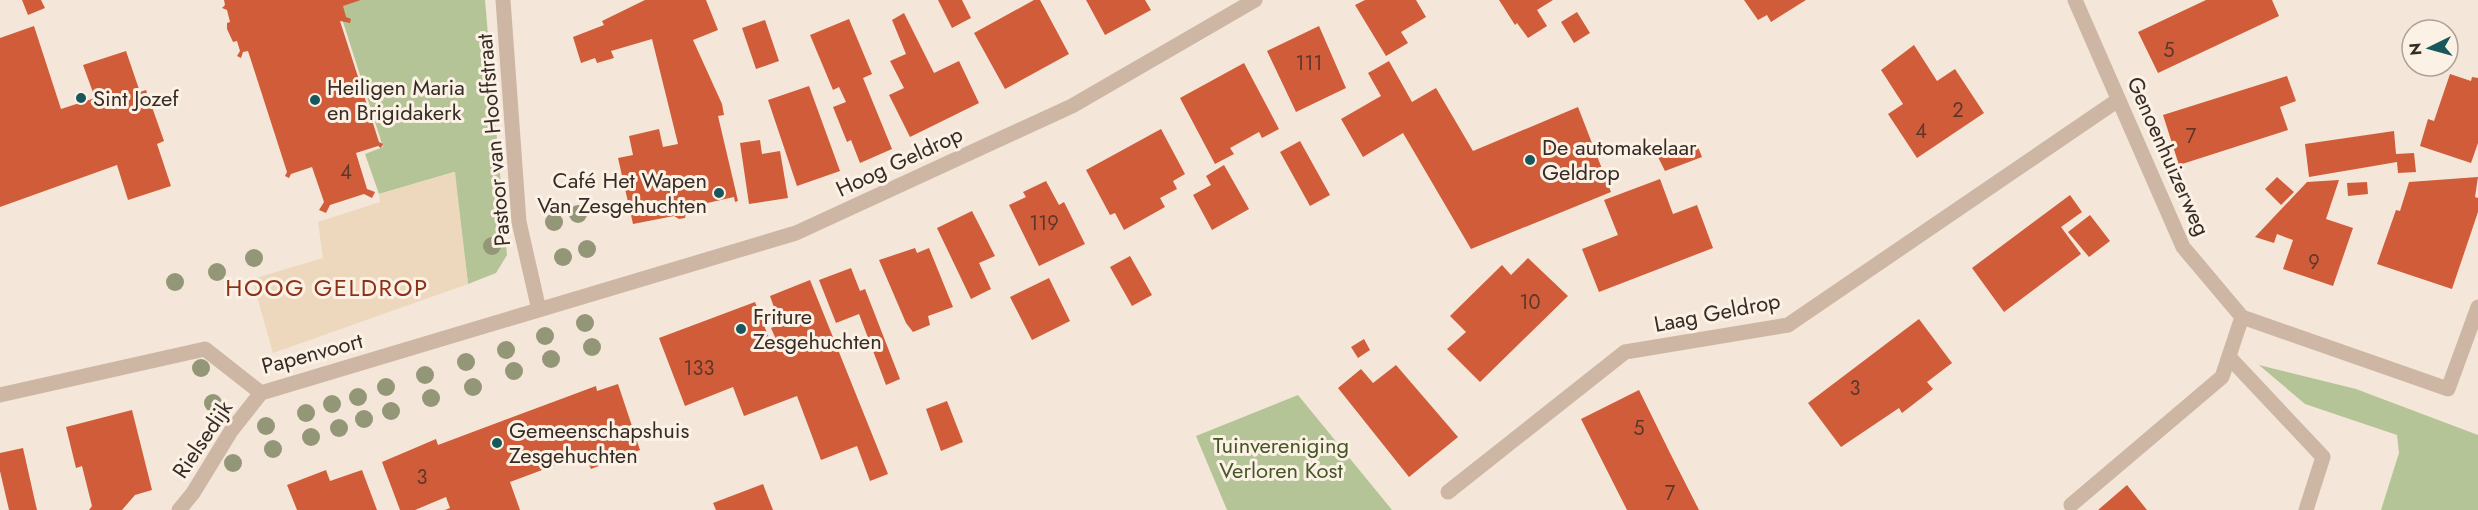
<svg xmlns="http://www.w3.org/2000/svg" width="2478" height="510" viewBox="0 0 2478 510" font-family="Jost,sans-serif">
<rect width="100%" height="100%" fill="#f4e6d8"/>
<path fill="#b5c497" d="M336,0H485L507,255L496,273L468,284L454,172L379,194L365,154L383,147Z
M2259,365L2356,389L2478,435V510H2381L2399,453L2397,435L2305,404Z
M1298,395L1392,510H1227L1196,436Z"/>
<path fill="#edd8be" d="M455,172L468,284L273,353L252,279L323,258L318,222L380,202L379,194Z"/>
<path fill="#d15c39" d="M22,0H41L45,8L28,15Z
M224,0H361L343,6L346,17L351,19L350,23L340,21L379,142L383,144L381,148L378,146L356,153L367,189L375,192L372,198L364,194L330,205L326,213L319,210L324,202L312,167L291,174L289,178L285,176L287,172L248,51L243,52L241,58L237,56L240,51L237,41L233,42L227,29V23L230,22L227,10L222,8L225,5Z
M645,0H706L718,30L693,40L722,104L724,115L718,116L738,201L735,202L734,197L694,206L695,211L686,213L685,218L679,219L674,216L633,224L618,158L633,155L629,136L659,129L663,147L678,144L652,39L611,51L614,58L597,63L595,58L581,63L573,37L604,25L602,21Z
M938,0H962L971,18L952,28Z
M1034,0H1040L1069,54L1005,89L974,33Z
M1086,0H1145L1151,10L1105,35Z
M1365,0H1416L1426,17L1401,32L1408,43L1386,56L1355,5Z
M1499,0H1553L1537,10L1547,26L1528,38L1517,23L1515,25Z
M1744,0H1806L1771,22L1767,15L1758,20Z
M2206,0H2272L2279,16L2158,73L2138,32Z
M1577,12L1590,33L1574,43L1561,22Z
M904,13L934,73L959,61L979,103L910,137L889,95L904,88L890,61L906,54L892,20Z
M849,19L872,74L863,78L892,149L860,163L851,140L847,142L833,107L846,102L839,87L833,90L810,35Z
M765,20L779,61L756,69L742,28Z
M34,26L61,109L95,98L83,65L126,51L140,92L146,90L164,141L157,144L171,186L128,200L117,165L0,207V38Z
M1319,26L1346,88L1296,112L1267,51Z
M1914,45L1937,81L1955,69L1984,113L1917,158L1888,114L1903,104L1881,70Z
M1389,61L1412,102L1436,88L1473,151L1578,107L1611,192L1471,249L1403,133L1363,157L1341,119L1381,96L1368,73Z
M1244,63L1279,129L1262,138L1259,132L1230,148L1234,154L1215,164L1180,98Z
M2450,74L2471,81L2472,77L2478,78V143L2471,163L2420,146L2428,119L2434,121Z
M2287,76L2296,101L2280,107L2288,130L2179,165L2163,115Z
M809,86L840,171L797,186L768,100Z
M1161,129L1185,174L1173,181L1177,189L1160,198L1165,207L1124,230L1115,213L1110,215L1086,170Z
M2394,131L2396,154L2414,153L2416,172L2398,173L2397,162L2309,177L2305,144Z
M760,140L762,154L780,151L788,198L749,204L740,143Z
M1300,141L1330,195L1310,206L1280,152Z
M1696,142L1702,157L1665,171L1658,157Z
M1224,165L1249,209L1212,230L1193,195L1211,185L1206,176Z
M2277,177L2294,192L2281,205L2265,189Z
M2478,177L2475,197L2478,198V212L2452,289L2377,264L2396,210L2400,211L2409,182Z
M1660,179L1673,214L1697,205L1713,248L1599,292L1582,249L1618,235L1604,200Z
M2339,180L2326,219L2353,228L2333,286L2283,269L2293,240L2277,234L2274,243L2255,237L2307,182Z
M1046,181L1059,205L1064,202L1085,244L1039,266L1009,205L1026,197L1023,192Z
M2367,182L2368,194L2348,196L2347,183Z
M2070,195L2082,212L2061,227L2081,254L2004,312L1972,268Z
M972,211L995,256L979,263L991,289L971,299L937,228Z
M2090,215L2110,241L2089,257L2068,232Z
M915,248L917,253L929,248L953,307L928,316L930,325L913,332L906,323L879,260Z
M1130,256L1152,295L1132,306L1110,267Z
M1528,258L1568,296L1480,382L1447,349L1466,332L1450,316L1502,265L1511,275Z
M851,268L860,291L865,289L900,379L886,385L859,314L836,323L819,280Z
M1049,278L1070,321L1032,340L1010,297Z
M810,280L888,474L870,481L857,446L821,460L797,396L744,416L733,387L685,406L659,338L755,302L772,346L778,344L771,328L780,324L770,296Z
M1919,319L1952,363L1927,382L1933,389L1902,413L1899,408L1841,447L1808,403Z
M1364,339L1370,350L1358,358L1351,347Z
M1396,365L1458,437L1409,477L1338,388L1361,369L1373,383Z
M618,384L640,450L591,469L585,454L510,482L520,510H445L450,508L446,497L415,510H400L382,462L436,439L438,445L596,386L597,391Z
M1639,390L1670,453L1699,510H1627L1581,419Z
M947,401L963,442L941,451L926,409Z
M132,410L152,490L135,495L122,510H89L92,506L82,466L76,468L66,427Z
M23,448L34,497L37,510H9L0,471V453Z
M326,470L330,481L362,470L377,510H297L287,485Z
M763,484L773,510H716L713,503Z
M2127,485L2147,510H2098Z"/>
<g fill="none" stroke-linecap="round" stroke-linejoin="round">
<path stroke="#cdb6a3" stroke-width="15" d="M2229,357L2323,457L2306,510"/>
<path stroke="#cdb6a3" stroke-width="15" d="M503,0L519,222L539,310
M2075,0L2183,247L2242,317L2448,389L2478,307
M261,393L796,233L1072,106L1255,0
M0,395L205,349L261,393
M1448,492L1625,352L1788,325L2118,100
M2071,505L2222,377L2242,317
M179,510L193,493L231,431L261,393"/>
</g>
<g fill="#949777">
<circle cx="578" cy="214" r="9"/>
<circle cx="554" cy="222" r="9"/>
<circle cx="492" cy="246" r="9"/>
<circle cx="587" cy="249" r="9"/>
<circle cx="563" cy="257" r="9"/>
<circle cx="254" cy="258" r="9"/>
<circle cx="217" cy="272" r="9"/>
<circle cx="175" cy="282" r="9"/>
<circle cx="585" cy="323" r="9"/>
<circle cx="545" cy="336" r="9"/>
<circle cx="592" cy="347" r="9"/>
<circle cx="506" cy="350" r="9"/>
<circle cx="551" cy="359" r="9"/>
<circle cx="466" cy="362" r="9"/>
<circle cx="201" cy="368" r="9"/>
<circle cx="514" cy="371" r="9"/>
<circle cx="425" cy="375" r="9"/>
<circle cx="386" cy="387" r="9"/>
<circle cx="473" cy="387" r="9"/>
<circle cx="358" cy="397" r="9"/>
<circle cx="431" cy="398" r="9"/>
<circle cx="213" cy="403" r="9"/>
<circle cx="332" cy="404" r="9"/>
<circle cx="391" cy="411" r="9"/>
<circle cx="306" cy="413" r="9"/>
<circle cx="364" cy="419" r="9"/>
<circle cx="266" cy="426" r="9"/>
<circle cx="339" cy="428" r="9"/>
<circle cx="311" cy="437" r="9"/>
<circle cx="273" cy="449" r="9"/>
<circle cx="233" cy="463" r="9"/>
</g>
<g fill="#18585c" stroke="#fbf1e5" stroke-width="2">
<circle cx="81" cy="98" r="6"/>
<circle cx="315" cy="100" r="6"/>
<circle cx="1530" cy="160" r="6"/>
<circle cx="719" cy="193" r="6"/>
<circle cx="741" cy="329" r="6"/>
<circle cx="497" cy="443" r="6"/>
</g>
<g text-anchor="middle" dominant-baseline="central" stroke-width="6" stroke-linejoin="round" paint-order="stroke">
<g font-size="20" fill="#5e372b">
<text x="2169" y="50">5</text>
<text x="1309" y="63">111</text>
<text x="1958" y="110">2</text>
<text x="1921" y="131">4</text>
<text x="2191" y="136">7</text>
<text x="346" y="172">4</text>
<text x="1044" y="223">119</text>
<text x="2314" y="262">9</text>
<text x="1530" y="302">10</text>
<text x="699" y="368">133</text>
<text x="1855" y="388">3</text>
<text x="1639" y="428">5</text>
<text x="422" y="477">3</text>
<text x="1670" y="493">7</text>
</g>
<g font-size="22" fill="#372b26" stroke="#fbf1e5" text-anchor="start">
<text x="327" y="87">Heiligen Maria<tspan x="327" dy="25">en Brigidakerk</tspan></text>
<text x="93" y="98">Sint Jozef</text>
<text x="1542" y="147">De automakelaar<tspan x="1542" dy="25">Geldrop</tspan></text>
<text x="707" y="180" text-anchor="end">Café Het Wapen<tspan x="707" dy="25">Van Zesgehuchten</tspan></text>
<text x="753" y="316">Friture<tspan x="753" dy="25">Zesgehuchten</tspan></text>
<text x="509" y="430">Gemeenschapshuis<tspan x="509" dy="25">Zesgehuchten</tspan></text>
</g>
<g font-size="22" fill="#372b26" stroke="#fbf1e5">
<text transform="translate(493 140) rotate(-95)">Pastoor van Hooffstraat</text>
<text transform="translate(2169 156) rotate(66)">Genoenhuizerweg</text>
<text transform="translate(899 161) rotate(-25)">Hoog Geldrop</text>
<text transform="translate(1717 312) rotate(-11)">Laag Geldrop</text>
<text transform="translate(312 353) rotate(-15)">Papenvoort</text>
<text transform="translate(202 439) rotate(-56)">Rielsedijk</text>
</g>
<g font-size="22" fill="#465727" stroke="#fbf1e5">
<text x="1281" y="445">Tuinvereniging<tspan x="1281" dy="25">Verloren Kost</tspan></text>
</g>
<g font-size="24" letter-spacing="1.5" fill="#8d3218" stroke="#fbf1e5">
<text x="327" y="287">HOOG GELDROP</text>
</g>
</g>
<g transform="translate(2430 48) rotate(265)"><circle r="28" fill="#fbf1e5" stroke="#ada299" stroke-width="1.5"/>
<path d="M0-4.5L10 22L0 15L-10 22Z" fill="#18585c"/>
<text y="-9" font-size="16" font-weight="bold" text-anchor="middle" fill="#372b26">N</text>
</g>
</svg>
